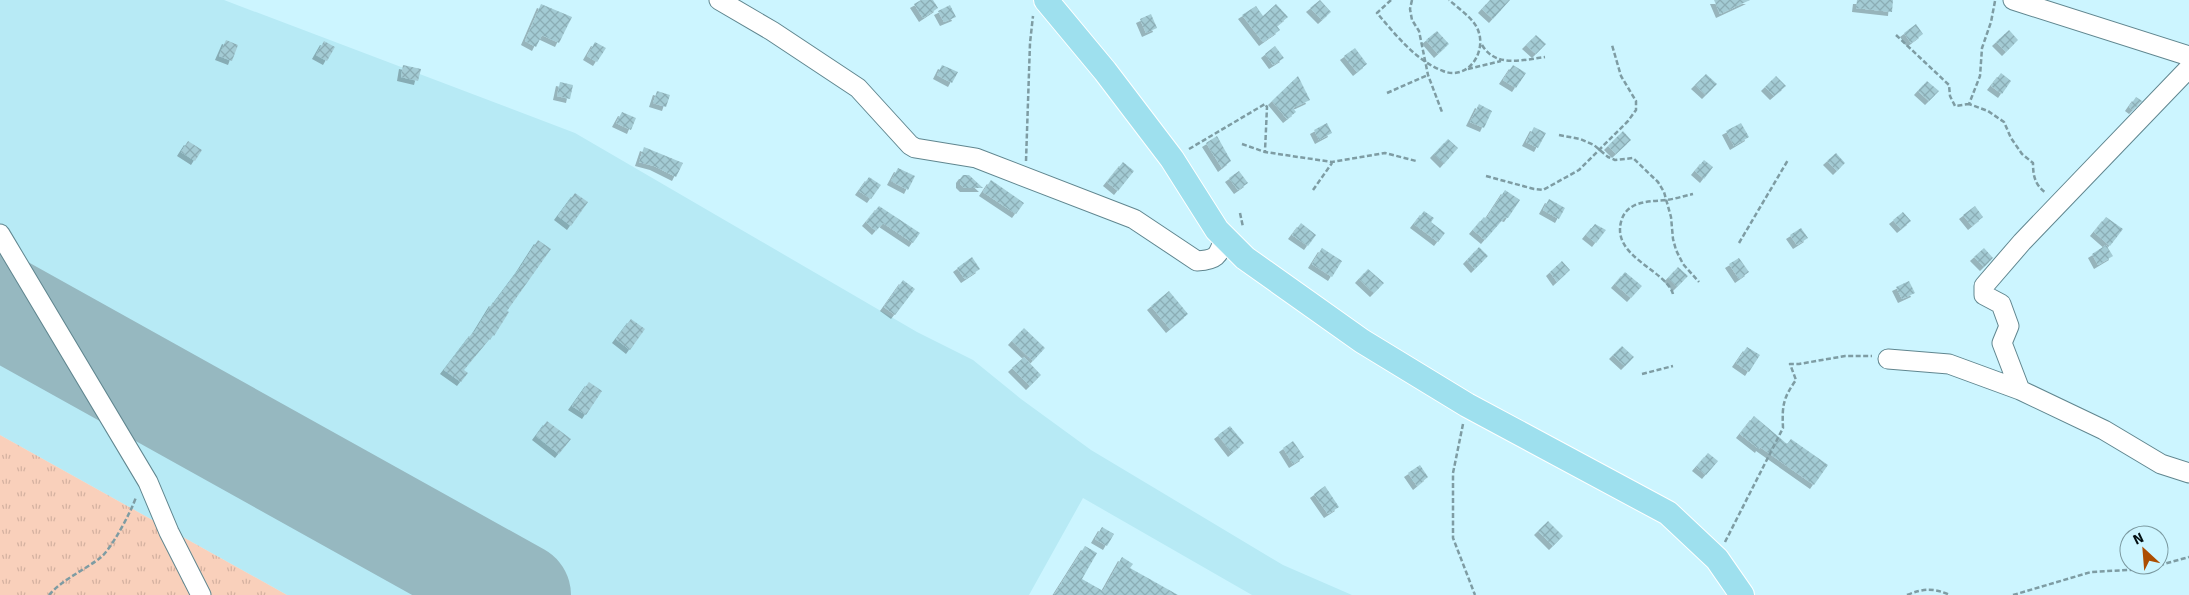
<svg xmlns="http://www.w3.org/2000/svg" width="2189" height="595" viewBox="0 0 2189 595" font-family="Signika,sans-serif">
<defs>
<pattern id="grass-tufts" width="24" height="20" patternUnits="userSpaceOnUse" patternTransform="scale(1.25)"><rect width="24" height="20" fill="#f9d0bb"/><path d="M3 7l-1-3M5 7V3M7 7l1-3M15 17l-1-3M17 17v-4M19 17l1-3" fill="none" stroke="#d4b1a0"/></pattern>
<pattern id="building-cross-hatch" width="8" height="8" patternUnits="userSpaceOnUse" patternTransform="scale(1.25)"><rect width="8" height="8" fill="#a3cbd4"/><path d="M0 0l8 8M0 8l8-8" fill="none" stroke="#8badb5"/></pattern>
<filter id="shadow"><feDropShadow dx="-4" dy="4" stdDeviation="0" flood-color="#0004"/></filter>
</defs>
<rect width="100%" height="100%" fill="#ccf5ff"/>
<path fill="#b7eaf5" d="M0,0H224L575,133L917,332L973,360L1021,399L1091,450L1283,565L1352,595H1252L1083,498L1029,595H287L0,435Z"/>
<path fill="url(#grass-tufts)" d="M0,435L287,595H0Z"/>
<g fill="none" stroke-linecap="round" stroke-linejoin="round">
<path stroke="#96b8c0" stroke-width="104" d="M0,306L519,595"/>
</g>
<path fill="url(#building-cross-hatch)" filter="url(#shadow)" d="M921,0H933L938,8L923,18L914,4Z
M1320,0L1331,12L1322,20L1310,8Z
M1490,0H1510L1493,19L1482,9Z
M1714,0H1750L1720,14Z
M1857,0H1893L1892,12L1856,8Z
M541,4L572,17L559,43L542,35L536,47L525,41Z
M1276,4L1288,17L1277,26L1280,30L1263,42L1242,15L1256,6L1263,16Z
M950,5L956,17L944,22L938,11Z
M1151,14L1157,28L1146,33L1140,19Z
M1916,24L1923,34L1911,43L1904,33Z
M2009,30L2018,40L2006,52L1996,42Z
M1437,31L1449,44L1438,54L1426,40Z
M1536,35L1546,44L1536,54L1526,45Z
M226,40L238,45L232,61L219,56Z
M324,41L335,47L327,61L316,55Z
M595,42L606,48L597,62L587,56Z
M1275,46L1284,58L1273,65L1265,54Z
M1355,48L1367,64L1357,72L1344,56Z
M403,65L421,69L418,81L401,77Z
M942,65L958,72L952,83L937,75Z
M1513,65L1526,73L1516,88L1503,80Z
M2001,73L2011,81L2002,94L1991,86Z
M1706,74L1717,84L1706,95L1695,85Z
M1298,76L1310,100L1293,108L1296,112L1287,119L1272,101Z
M1776,76L1786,86L1774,96L1765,87Z
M1927,81L1939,91L1929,101L1918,91Z
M560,82L573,85L570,99L557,96Z
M657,91L670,95L666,107L653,103Z
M2136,97L2142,101L2133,110L2129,107Z
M1479,104L1492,111L1484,128L1470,122Z
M622,112L636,118L631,130L616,123Z
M1327,123L1332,133L1319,140L1314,130Z
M1741,123L1749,137L1734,146L1726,131Z
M1534,127L1546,133L1538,148L1526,142Z
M1623,131L1631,140L1616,154L1608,146Z
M1217,136L1231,161L1222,168L1206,143Z
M1448,139L1458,148L1444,164L1434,154Z
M188,141L202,150L195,161L181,152Z
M644,147L683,163L676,177L654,166L639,162Z
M1836,153L1845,163L1837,171L1827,161Z
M1704,160L1713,167L1704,179L1695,171Z
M1123,162L1134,171L1118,191L1107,182Z
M898,168L915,176L908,190L891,181Z
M1239,171L1248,183L1238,190L1229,178Z
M963,175H969L983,188H964L960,184V179Z
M869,177L881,185L871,199L859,191Z
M991,180L1024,203L1016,214L983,192Z
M1505,190L1520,200L1508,218L1505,217L1485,240L1473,230L1484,217L1486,219Z
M575,193L588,202L571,226L558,216Z
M1549,199L1565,208L1559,219L1543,210Z
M879,206L920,233L913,243L883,223L876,231L866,222Z
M1975,206L1983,217L1972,226L1963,215Z
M1424,211L1434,218L1431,222L1445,233L1438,242L1414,224Z
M1903,212L1911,221L1901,229L1893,220Z
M2106,217L2123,229L2110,246L2094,232Z
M1301,223L1316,235L1308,246L1292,235Z
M1595,224L1606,230L1596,243L1586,235Z
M1801,228L1808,238L1797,245L1790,235Z
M538,240L551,249L507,311L509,312L494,336L493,335L464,370L468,373L461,382L444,370L473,332L474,333L493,302L494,303L520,268Z
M2106,245L2113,256L2098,265L2092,254Z
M1479,247L1488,256L1475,269L1467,260Z
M1322,248L1342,261L1332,277L1312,264Z
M1984,248L1993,258L1984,267L1974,257Z
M972,257L980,269L965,279L957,268Z
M1739,258L1749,272L1739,279L1729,264Z
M1562,261L1570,270L1557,282L1550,272Z
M1678,267L1688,276L1677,287L1668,278Z
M1368,269L1384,283L1374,293L1359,279Z
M1625,272L1642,286L1631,298L1615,284Z
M903,280L915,289L895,315L884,307Z
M1909,281L1915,293L1902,299L1896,287Z
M1169,291L1188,314L1170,329L1151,306Z
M631,319L645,329L630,350L616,339Z
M1024,328L1045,348L1033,361L1012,341Z
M1622,346L1634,357L1625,366L1613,355Z
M1747,347L1760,355L1749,372L1736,363Z
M1024,357L1041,375L1030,386L1012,368Z
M589,382L602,391L586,415L572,406Z
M1754,416L1787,444L1791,439L1828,465L1814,485L1760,447L1759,449L1740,434Z
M547,421L571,439L559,454L536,436Z
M1230,426L1244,443L1232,453L1218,435Z
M1293,441L1304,457L1293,464L1283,448Z
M1708,453L1718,461L1706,475L1696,467Z
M1420,465L1428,477L1417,486L1408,473Z
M1325,486L1339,507L1328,514L1314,494Z
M1548,521L1563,536L1553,546L1538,531Z
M1102,527L1114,534L1107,546L1095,539Z
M1085,546L1097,553L1082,579L1103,591L1122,557L1133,564L1130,568L1178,595H1054Z"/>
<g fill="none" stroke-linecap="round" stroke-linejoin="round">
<g stroke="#60868f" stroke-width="21">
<path id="minor" d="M719,0L772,31L858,88L910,145L915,148L976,158L1134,219L1197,261C1217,260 1218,256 1224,239
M2013,0L2189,56
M0,234L148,482L169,532L201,595
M1888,359L1949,364L2020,390L2104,430L2161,464L2189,473
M2020,390L2002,343L2009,326L2001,304L1984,295V286L2022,242L2189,68"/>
</g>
<g stroke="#fff" stroke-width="26">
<path id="major" d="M1046,0L1105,71L1172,159L1217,230L1245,258L1362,341L1467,405L1668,513L1717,559L1742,595"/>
</g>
<path stroke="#7e9ca3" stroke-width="2.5" stroke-dasharray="5 2.5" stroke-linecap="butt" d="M1391,0L1377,13C1395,34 1416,61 1443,71C1471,82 1491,45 1474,23C1468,15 1457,7 1449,0
M1412,0L1410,9L1412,20L1419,31L1428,75L1442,112
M1995,1L1991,22L1982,48L1980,76L1969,104L1988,111L2004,122L2011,138L2022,154L2033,163C2033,176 2035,185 2046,193
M1896,35L1949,85L1950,96L1955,106L1969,104
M1482,45C1496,68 1522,60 1545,57
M1468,69L1501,61
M1387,93L1428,75
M1559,135L1580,139L1594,145L1608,157L1615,160L1633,158L1658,182L1664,192L1671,217L1673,239L1676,250L1683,264L1699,282
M1242,144L1265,152L1332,162L1385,153L1416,161
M1189,149L1265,104L1267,107L1265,151
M1026,161L1030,43L1033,16
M1486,176L1534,189L1543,190L1579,170L1628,121L1636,110V101L1621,76L1612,45
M1313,190L1332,163
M1240,213L1243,227
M1739,243L1788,160
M1673,294C1666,270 1612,257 1621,222C1623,214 1627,209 1635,205C1645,201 1655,201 1666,200C1675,199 1684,196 1693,194
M1642,374L1673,366
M1463,424L1453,473V538L1475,595
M1725,542L1783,428C1782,406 1783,398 1796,380L1790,364H1799L1845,356H1872
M49,595C63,579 83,571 100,558C111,550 132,510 136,497
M1907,595C1924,588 1934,588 1950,595
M2013,595L2091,572L2146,569L2189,557"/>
<use href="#minor" stroke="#fff" stroke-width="19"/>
<use href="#major" stroke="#9ee0ee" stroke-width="24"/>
</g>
<g transform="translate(2144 550) rotate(334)"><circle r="24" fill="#ccf5ff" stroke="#7b99a0"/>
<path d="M0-4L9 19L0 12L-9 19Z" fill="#ac4d01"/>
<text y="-8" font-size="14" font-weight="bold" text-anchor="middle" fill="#020f12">N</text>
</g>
</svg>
